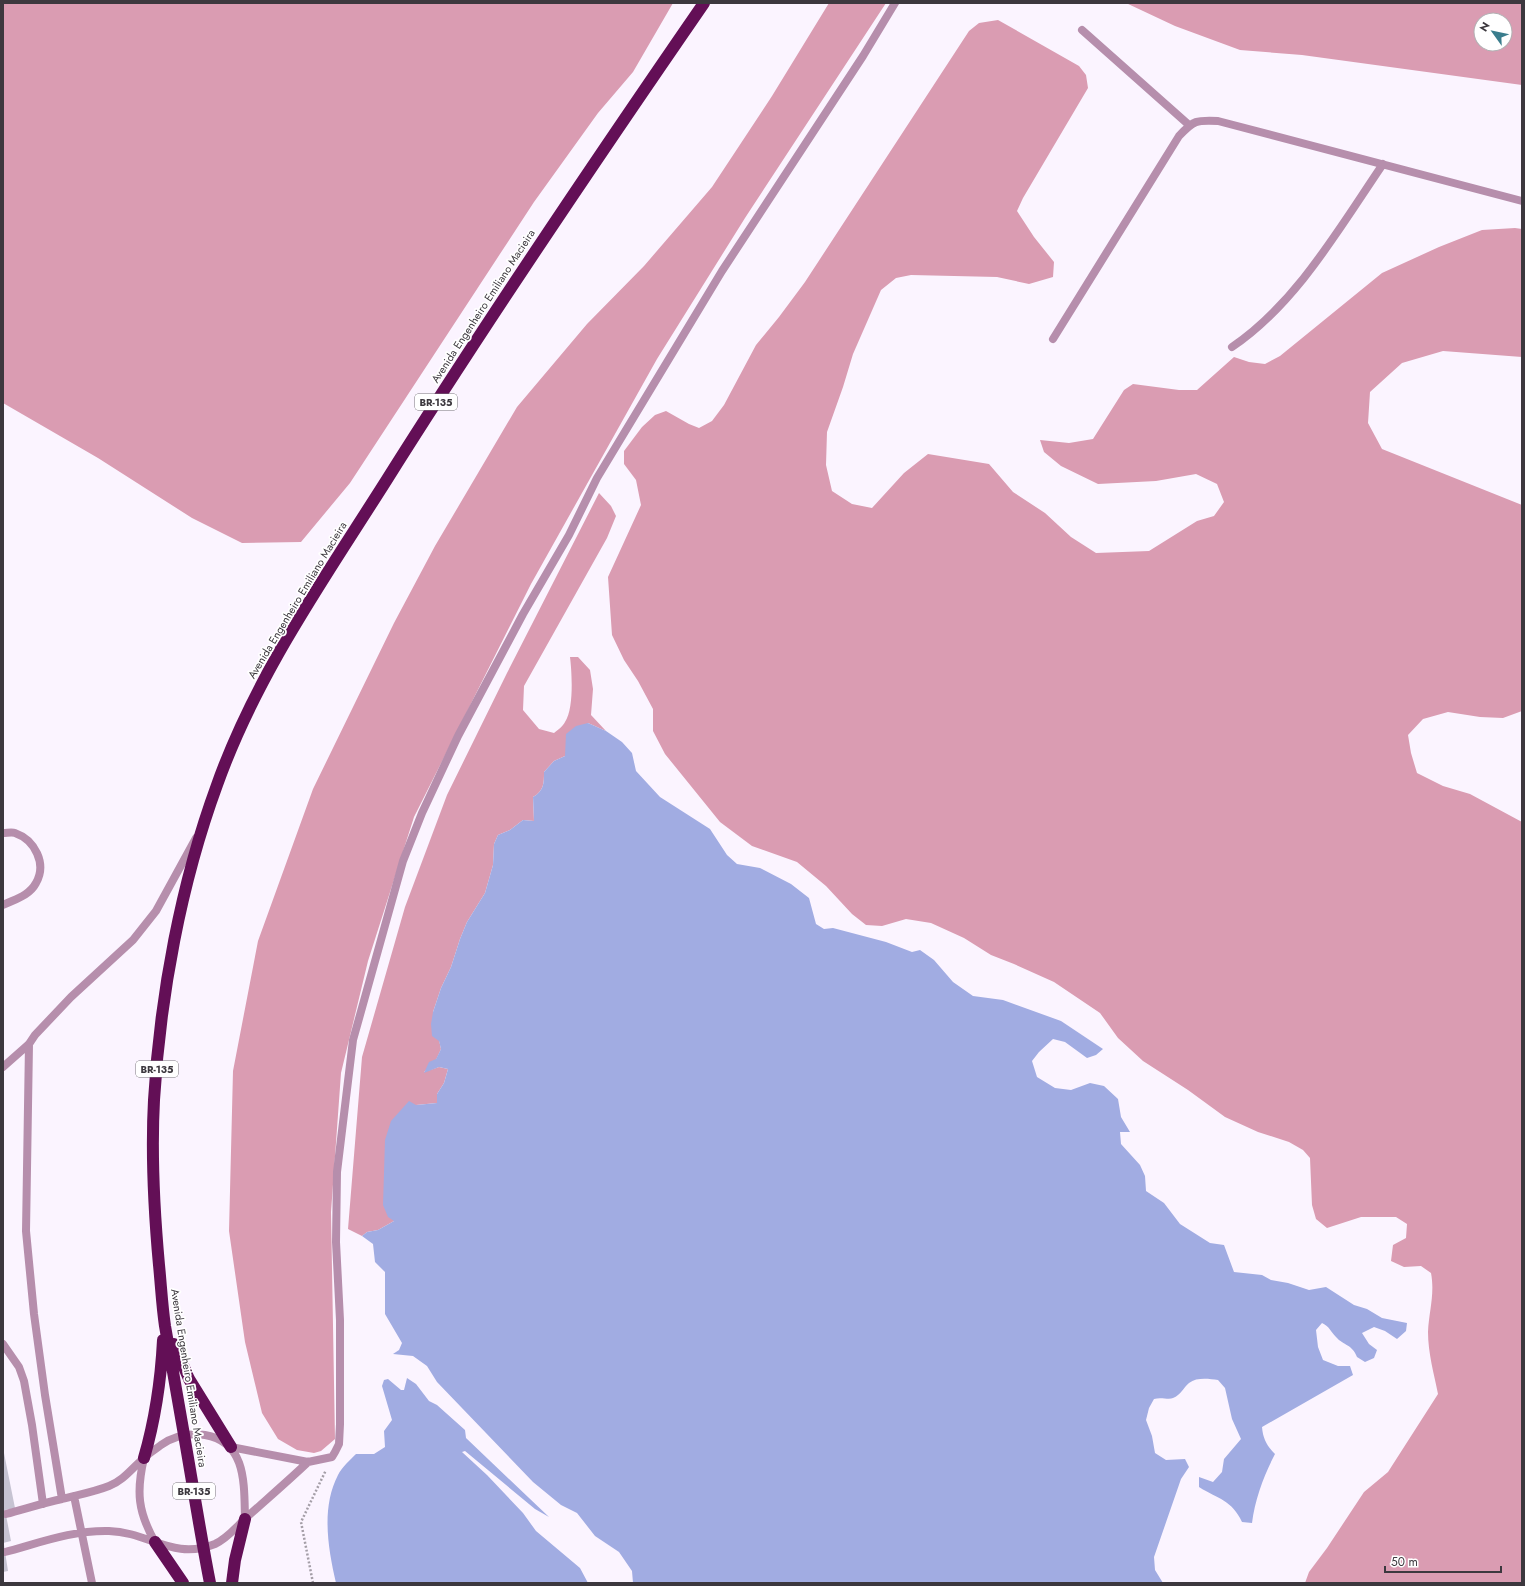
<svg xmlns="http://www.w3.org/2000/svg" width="1525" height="1586" viewBox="0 0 1525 1586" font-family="Jost,sans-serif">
<rect width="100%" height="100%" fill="#fbf4ff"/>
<path fill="#da9cb2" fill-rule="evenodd" d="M3,3H673L633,72L598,113L534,202L350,483L301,542L242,543L192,518L98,458L3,403Z
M829,3H886L745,218L657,359L531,584L414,817L368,961L341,1073L331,1212L335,1439L321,1451L314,1453L297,1450L278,1439L262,1413L245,1342L229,1231L233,1071L258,941L313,789L394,623L435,546L517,407L587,324L644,266L712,187L772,96Z
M1126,3H1522V85L1302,55L1240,50L1175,26ZM1481,20H1505V44H1481Z
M998,20L1079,66L1086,75L1088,88L1023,198L1017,211L1034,237L1054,262L1053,277L1029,284L997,277L911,275L896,278L881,290L853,354L843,387L827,432L826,465L832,491L852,504L872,508L904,473L928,454L989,464L1013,492L1045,513L1071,537L1096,553L1149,551L1197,521L1214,516L1224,502L1217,484L1196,474L1156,481L1098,484L1061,466L1044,452L1040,440L1069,443L1093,439L1124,390L1133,384L1179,390H1197L1234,357L1249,362L1265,364L1280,356L1382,273L1439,247L1482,230L1515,228L1522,229V357L1443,351L1402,363L1370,392L1368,423L1382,449L1522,505V711L1503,718L1480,717L1448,712L1423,719L1408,735L1411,753L1417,773L1443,786L1470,794L1522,822V1583H1305L1309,1572L1327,1548L1364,1492L1388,1472L1438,1394C1434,1374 1428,1353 1428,1332C1429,1311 1435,1294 1431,1273L1421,1266L1404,1267L1391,1261L1393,1245L1406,1238L1407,1224L1396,1217H1361L1327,1228L1316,1219L1312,1205L1310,1158L1303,1150L1289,1142L1258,1132L1225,1117L1188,1090L1143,1061L1118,1038L1100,1013L1054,982L1014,964L991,955L964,938L931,923L906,919L882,926L866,925L852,914L826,886L797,862L752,846L720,822L665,754L653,731V709L638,681L624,660L612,635L608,577L641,505L636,480L624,464V451L642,427L655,415L666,411L689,424L699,428L712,421L724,405L756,345L779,317L805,282L969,31L979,23Z
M599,493L611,506L616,516L607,538L524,686L523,710L539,729L554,733C558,730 563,726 565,722C574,709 572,673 570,657H578L590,670L593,689L591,715L606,731L588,723L565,756L554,761L544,772C544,783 544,791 533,797L534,821L523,820L510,830L498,835L494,844L493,865L485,893L467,922L460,939L451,967L441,988L433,1012L441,1049L436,1060L424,1072L439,1067L448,1069L444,1083L437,1094V1103L416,1105L394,1221L378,1230L367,1232L362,1236L348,1229L362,1057L405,907L447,795L507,673Z"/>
<path fill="#a1ace2" d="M588,723L606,731L622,742L632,753L636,771L660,797L710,829L727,855L737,864L760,868L791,884L809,898L816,924L824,929L833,928L886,942L912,952L920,950L934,960L953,982L973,996L1003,1000L1061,1021L1103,1049L1096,1055L1087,1058L1065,1042L1053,1039L1039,1052L1032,1061L1037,1077L1055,1088L1071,1090L1090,1083L1104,1086L1118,1099L1121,1117L1130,1132H1120L1121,1144L1140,1165L1145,1176L1146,1191L1164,1203L1180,1224L1210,1243L1224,1245L1234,1272L1262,1275L1271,1280L1288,1283L1309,1290L1326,1287L1354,1305L1367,1309L1382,1318L1407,1323L1406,1331L1397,1339L1385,1331L1374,1327L1362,1333L1369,1344L1377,1350L1374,1358L1365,1362L1357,1357C1352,1344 1344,1346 1336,1337C1330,1331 1330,1327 1322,1323L1316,1330L1318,1347L1323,1360L1338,1366H1350L1353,1375L1262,1427C1263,1439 1267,1446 1275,1454C1264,1475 1255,1499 1252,1523L1242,1522C1232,1500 1218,1499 1199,1487V1477L1213,1482L1222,1472L1224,1459L1241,1439L1232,1419L1225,1388L1218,1380C1209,1379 1197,1377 1189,1383C1183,1388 1181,1395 1173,1398C1169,1400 1161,1397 1154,1399L1149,1408L1146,1420L1152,1436L1155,1453L1166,1460L1185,1459L1189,1467L1181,1479L1154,1557L1155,1570L1163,1583H633L632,1571L619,1552L595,1536L577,1513L561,1505L533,1482L437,1382L427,1366L413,1356L393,1354L399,1350L402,1343L385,1314V1272L375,1262L373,1244L362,1236L367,1232L378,1230L394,1221L388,1217L383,1205L385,1140L391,1121L409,1101L416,1105L437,1103V1094L444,1083L448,1069L439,1067L424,1073L429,1062L436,1059L441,1049L439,1041L432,1036L431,1024L433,1012L441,988L451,967L460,939L467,922L485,893L493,865L494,844L498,835L510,830L523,820L534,821L533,797C544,791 544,783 544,772L554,761L565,756L566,734L576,726Z
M407,1378L416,1384L429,1401L437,1405L465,1430L466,1438L549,1517L535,1509L465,1451L462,1452L487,1475L523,1513L536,1531L580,1568L588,1583H336C328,1548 321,1508 338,1475C342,1467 350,1460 356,1454H374L385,1447L384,1431L392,1420L382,1386L384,1380L388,1379L401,1390H404Z"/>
<path fill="#c6c3d2" d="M3,1448L15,1508L5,1510L11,1541L3,1543Z
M4,1545L8,1571L3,1572V1546Z"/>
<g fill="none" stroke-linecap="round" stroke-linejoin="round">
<path stroke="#a49ea7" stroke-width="2.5" stroke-dasharray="2 2" stroke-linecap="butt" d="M313,1583L301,1522L326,1470"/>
<path stroke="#b68eac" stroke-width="8" d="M1082,30L1189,125
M1053,339L1179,136C1194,120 1196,120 1218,121L1522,201
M1232,347C1296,304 1340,227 1383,164
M3,833C7,833 12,832 15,833C35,840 47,864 36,883C29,896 15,899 3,905
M29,1044L26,1231L34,1314L45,1395L62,1499
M3,1067L29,1044L35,1035L71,997L133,940L156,911L196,838
M3,1344L19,1367L24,1381L32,1425L43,1504
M231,1447L308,1462L332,1457L335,1452L339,1444L340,1424V1320L336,1242L337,1172L353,1040L403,861L422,813L458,736L523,614L569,535L597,478L722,271L863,56L895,3
M144,1458C136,1492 138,1512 155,1542
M74,1496L92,1583
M6,1514C25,1509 43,1503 62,1499C77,1495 94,1492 109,1486C124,1480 132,1468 144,1458C149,1453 156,1449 161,1445C174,1436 190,1433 205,1435C247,1442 244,1485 245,1519
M5,1552C39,1543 73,1530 109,1531C149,1532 173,1561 215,1544C228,1538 236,1527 247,1517C267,1499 288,1481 308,1462"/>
<path stroke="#630f56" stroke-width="12" d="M174,1344L189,1379L231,1447
M144,1458C155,1420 161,1379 163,1340
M155,1542L183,1583
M210,1583C200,1532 192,1480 183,1429C177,1394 171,1360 165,1326C162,1306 161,1285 159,1265C154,1210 151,1155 154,1100C160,996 181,883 217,785C256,675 324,579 386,481C488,319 595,161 704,3
M232,1583L235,1560L245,1519"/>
</g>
<g text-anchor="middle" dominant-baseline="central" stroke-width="3.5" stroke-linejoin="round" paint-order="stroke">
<g fill="#fff" stroke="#767478" stroke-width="1">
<rect x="415" y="394" width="42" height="16" rx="3"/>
<rect x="136" y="1061" width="42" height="16" rx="3"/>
<rect x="173" y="1483" width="42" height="16" rx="3"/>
</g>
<g font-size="10" font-weight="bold" fill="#3c383e">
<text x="436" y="402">BR-135</text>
<text x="157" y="1069">BR-135</text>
<text x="194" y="1491">BR-135</text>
</g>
<g font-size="11" fill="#3c383e" stroke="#fff">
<text transform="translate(483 306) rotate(-57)">Avenida Engenheiro Emiliano Macieira</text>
<text transform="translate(297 600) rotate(-59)">Avenida Engenheiro Emiliano Macieira</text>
<text transform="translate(189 1378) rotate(81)">Avenida Engenheiro Emiliano Macieira</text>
</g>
</g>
<rect width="1525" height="1586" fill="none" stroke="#3c383e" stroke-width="8"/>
<g transform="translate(1493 32) rotate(303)"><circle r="19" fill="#ffffff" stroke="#b1afb2"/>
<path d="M0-3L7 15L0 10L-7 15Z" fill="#3a7d8d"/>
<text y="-6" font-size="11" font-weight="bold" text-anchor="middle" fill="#3c383e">N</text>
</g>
<path d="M1385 1566v6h116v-6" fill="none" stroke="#3c383e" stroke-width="2"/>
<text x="1391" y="1566" font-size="12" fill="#3c383e" stroke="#ffffff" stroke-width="3" paint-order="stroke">50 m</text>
</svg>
